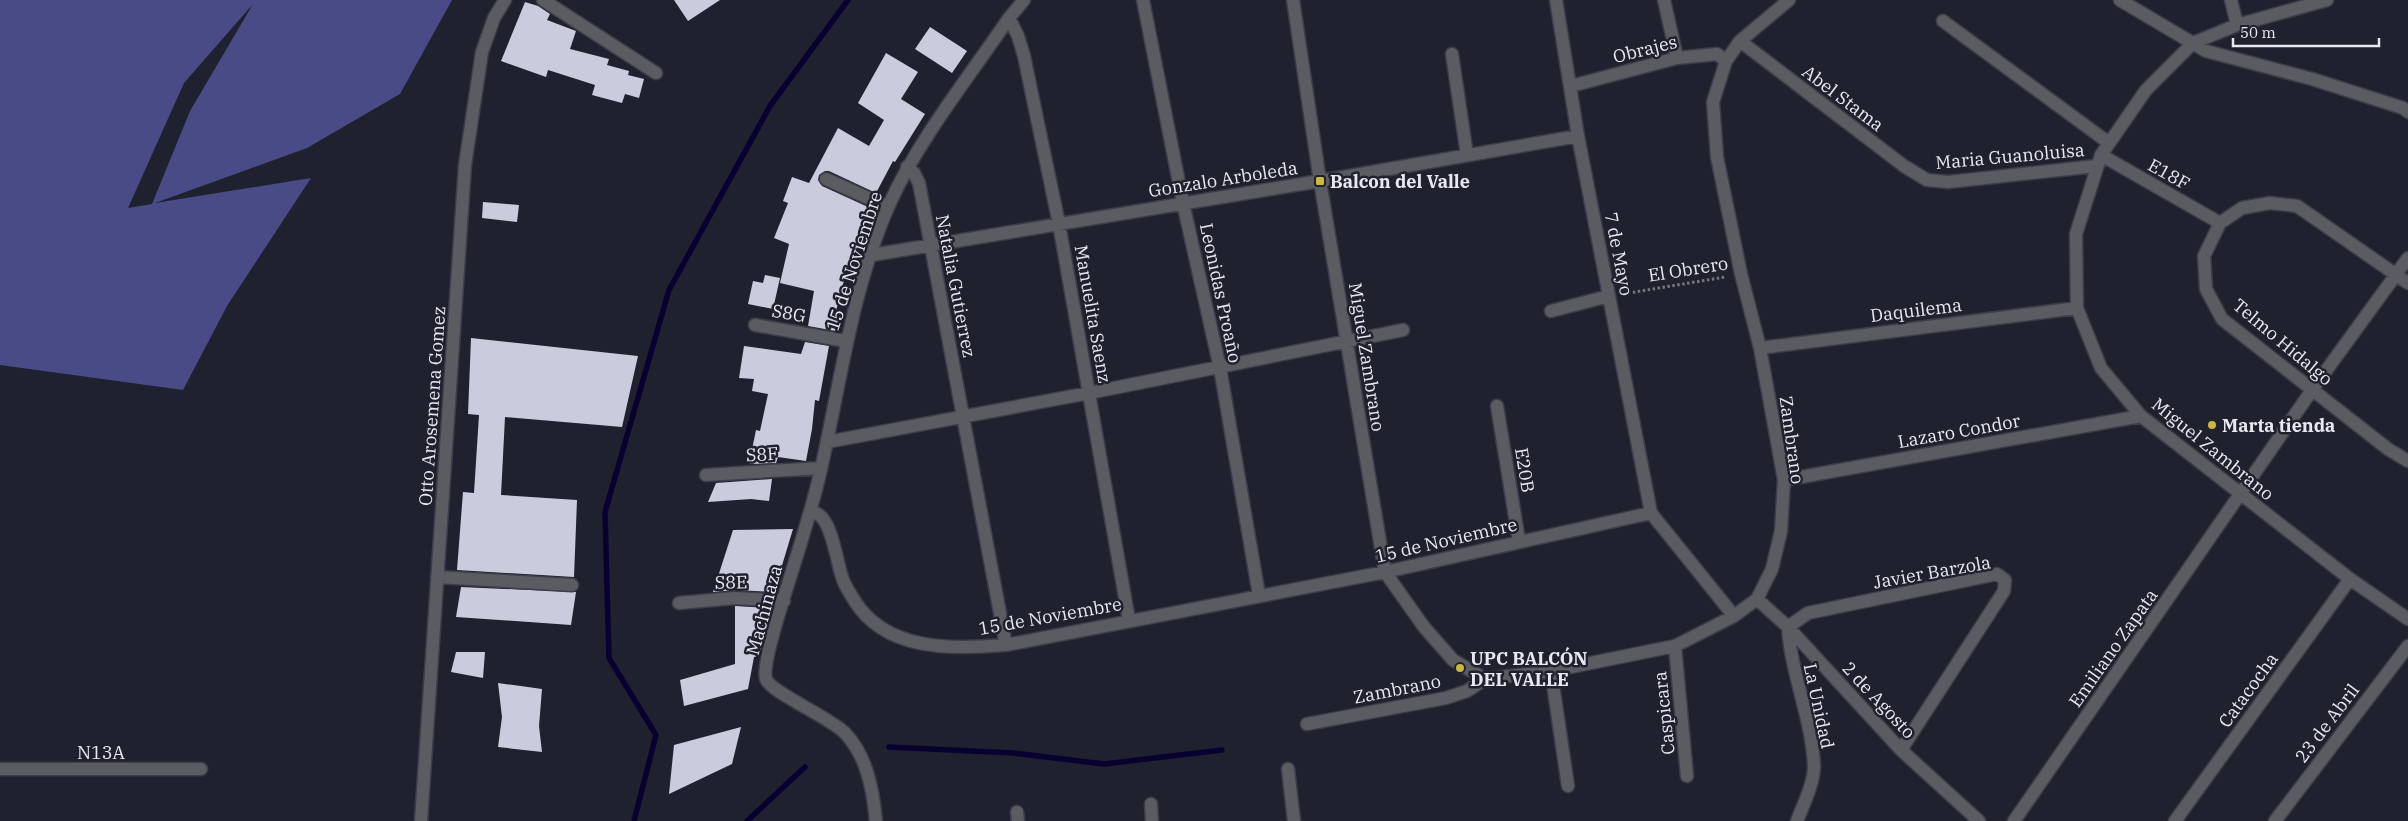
<svg xmlns="http://www.w3.org/2000/svg" width="2408" height="821" viewBox="0 0 2408 821" font-family="'IBM Plex Serif',serif">
<rect width="100%" height="100%" fill="#20212e"/>
<path fill="#494b87" fill-rule="evenodd" d="M0,0H452L400,94L307,148L155,203L311,178L227,306L183,390L0,365ZM253,4L190,111L152,204L128,208L184,83Z"/>
<g fill="none" stroke-linecap="round" stroke-linejoin="round">
<path stroke="#080030" stroke-width="5.5" d="M889,747L1013,753L1104,764L1222,750
M634,821L656,735L609,658L605,512L669,290L770,106L848,0
M747,821L805,767"/>
</g>
<path fill="#caccdd" d="M674,0H720L688,21Z
M525,2L538,6L550,14L547,20L576,31L570,49L609,59L607,65L629,71L628,75L644,79L639,98L625,94L622,103L592,95L595,85L548,70L546,77L501,61Z
M930,27L967,51L952,73L915,49Z
M886,53L918,72L901,99L925,114L895,162L893,161L876,193L829,171H825L819,175L818,180L822,186L868,207L863,215L867,216L847,269L836,311L840,312L836,331L808,326L814,291L780,283L789,244L774,238L788,203L783,201L792,177L809,183L838,128L869,146L884,120L858,103Z
M483,202L519,205L517,222L482,218Z
M765,275L780,278L773,309L748,304L753,281L763,283Z
M471,338L638,356L622,427L505,417L501,495L577,500L574,577L457,570L463,492L474,493L479,415L468,414Z
M805,342L829,346L819,401L815,400L812,429L806,461L778,457L776,463L749,464L756,430L760,431L768,394L752,391L754,379L739,378L744,346L801,354Z
M772,479L769,501L751,499L708,502L716,483Z
M793,529L774,592L736,590L713,592L733,530Z
M461,587L576,592L571,625L456,617Z
M735,606L770,608L759,657H754L748,689L684,706L680,680L735,664Z
M456,652H485L483,678L451,672Z
M498,683L542,689L539,726L542,752L498,747L502,717Z
M741,727L732,764L669,794L674,745Z"/>
<g fill="none" stroke-linecap="round" stroke-linejoin="round">
<g stroke="#3c3d49" stroke-width="15">
<path id="minor" d="M543,0L656,73
M1143,0L1183,203L1220,368L1259,595
M1293,0L1320,181L1385,572L1424,627L1453,660L1485,679
M1556,0L1578,136L1651,513L1734,616
M1664,0L1677,58
M2120,0L2206,51L2312,79L2403,108L2408,112
M2231,0L2237,25
M2327,0L2237,25L2193,43L2146,90L2101,155L2076,234L2077,308L2101,368L2141,416L2350,579L2408,619
M1009,18L1018,36L1024,56L1059,224L1129,620
M1943,21L2109,143
M1740,41L1904,166L1927,180L1948,182L2096,166
M1452,54L1467,155
M1571,86L1677,58L1717,54L1726,61
M2101,155L2220,223
M907,167L914,173L919,183L1006,645
M826,179L888,207
M872,255L1320,181L1578,136
M2408,283L2297,206L2270,203L2242,208L2220,223L2204,256L2206,289L2222,319L2388,449L2408,461
M1551,311L1609,296
M755,325L846,341
M1760,348L2077,308
M1497,406L1519,541
M827,442L1089,393L1403,330
M706,475L821,468
M1784,480L2141,416
M811,510C815,513 821,515 823,519C833,531 837,562 842,577C844,585 850,593 854,600C886,652 952,649 1006,645L1385,572L1651,513
M437,577L572,585
M1757,599L1788,627L1901,750L1979,821
M679,603L735,598L784,601
M1675,646L1687,776
M1551,671L1568,786
M1307,724L1446,698L1467,691L1485,679L1551,671L1675,646L1734,616L1757,599L1772,569L1781,531L1784,480L1760,348L1741,274L1717,157L1713,102L1726,61L1740,41L1789,0
M0,769H201
M1288,769L1294,821
M1151,804L1152,821
M1017,812L1018,821
M421,821L465,165L482,52L494,18L505,0
M876,821C873,790 867,756 845,733C831,718 770,692 766,679C761,662 788,586 794,565C804,533 814,501 821,469C841,380 852,289 889,205C918,140 969,77 1009,18L1024,0
M1797,821C1803,805 1814,784 1814,766C1812,719 1791,674 1788,627L1808,613L1997,574L2005,580L2004,591L1901,750
M2014,821L2312,390L2408,258
M2175,821L2350,579
M2275,821L2408,646"/>
</g>
<path stroke="#757682" stroke-width="3" stroke-dasharray="2.5 2.5" stroke-linecap="butt" d="M1623,294L1725,277"/>
<use href="#minor" stroke="#5b5c62" stroke-width="12"/>
</g>
<g fill="#cdb938" stroke="#20212e" stroke-width="2">
<rect x="1315" y="176" width="10" height="10" rx="2.5"/>
<circle cx="2212" cy="425" r="5"/>
<circle cx="1460" cy="668" r="5"/>
</g>
<g text-anchor="middle" dominant-baseline="central" stroke-width="5" stroke-linejoin="round" paint-order="stroke">
<g font-size="18" fill="#e7e8f1" stroke="#20212e">
<text transform="translate(1645 49) rotate(-14)">Obrajes</text>
<text transform="translate(1843 98) rotate(37)">Abel Stama</text>
<text transform="translate(2010 156) rotate(-5)">Maria Guanoluisa</text>
<text transform="translate(2169 174) rotate(29)">E18F</text>
<text transform="translate(1223 179) rotate(-9)">Gonzalo Arboleda</text>
<text transform="translate(1619 254) rotate(79)">7 de Mayo</text>
<text transform="translate(854 261) rotate(-72)">15 de Noviembre</text>
<text transform="translate(1688 269) rotate(-9)">El Obrero</text>
<text transform="translate(956 286) rotate(79)">Natalia Gutierrez</text>
<text transform="translate(1221 293) rotate(78)">Leonidas Proaño</text>
<text transform="translate(1916 310) rotate(-7)">Daquilema</text>
<text transform="translate(789 313) rotate(10)">S8G</text>
<text transform="translate(1093 314) rotate(80)">Manuelita Saenz</text>
<text transform="translate(2283 342) rotate(40)">Telmo Hidalgo</text>
<text transform="translate(1367 357) rotate(81)">Miguel Zambrano</text>
<text transform="translate(432 406) rotate(-86)">Otto Arosemena Gomez</text>
<text transform="translate(1959 431) rotate(-10)">Lazaro Condor</text>
<text transform="translate(1792 440) rotate(82)">Zambrano</text>
<text transform="translate(2213 449) rotate(39)">Miguel Zambrano</text>
<text transform="translate(762 454) rotate(-4)">S8F</text>
<text transform="translate(1525 470) rotate(81)">E20B</text>
<text transform="translate(1446 540) rotate(-13)">15 de Noviembre</text>
<text transform="translate(1932 572) rotate(-10)">Javier Barzola</text>
<text transform="translate(731 582) rotate(-1)">S8E</text>
<text transform="translate(764 610) rotate(-75)">Machinaza</text>
<text transform="translate(1050 616) rotate(-10)">15 de Noviembre</text>
<text transform="translate(2113 648) rotate(-55)">Emiliano Zapata</text>
<text transform="translate(1397 689) rotate(-11)">Zambrano</text>
<text transform="translate(2248 690) rotate(-54)">Catacocha</text>
<text transform="translate(1879 700) rotate(47)">2 de Agosto</text>
<text transform="translate(1819 706) rotate(78)">La Unidad</text>
<text transform="translate(1664 713) rotate(-96)">Caspicara</text>
<text transform="translate(2327 723) rotate(-53)">23 de Abril</text>
<text x="101" y="752">N13A</text>
</g>
<g font-size="18" font-weight="bold" fill="#e7e8f1" stroke="#20212e" text-anchor="start">
<text x="1330" y="181">Balcon del Valle</text>
<text x="2222" y="425">Marta tienda</text>
<text x="1470" y="658">UPC BALCÓN<tspan x="1470" dy="21">DEL VALLE</tspan></text>
</g>
</g>
<path d="M2233 38v8h146v-8" fill="none" stroke="#e7e8f1" stroke-width="2.5"/>
<text x="2240" y="38" font-size="15" fill="#e7e8f1" stroke="#20212e" stroke-width="4" paint-order="stroke">50 m</text>
</svg>
